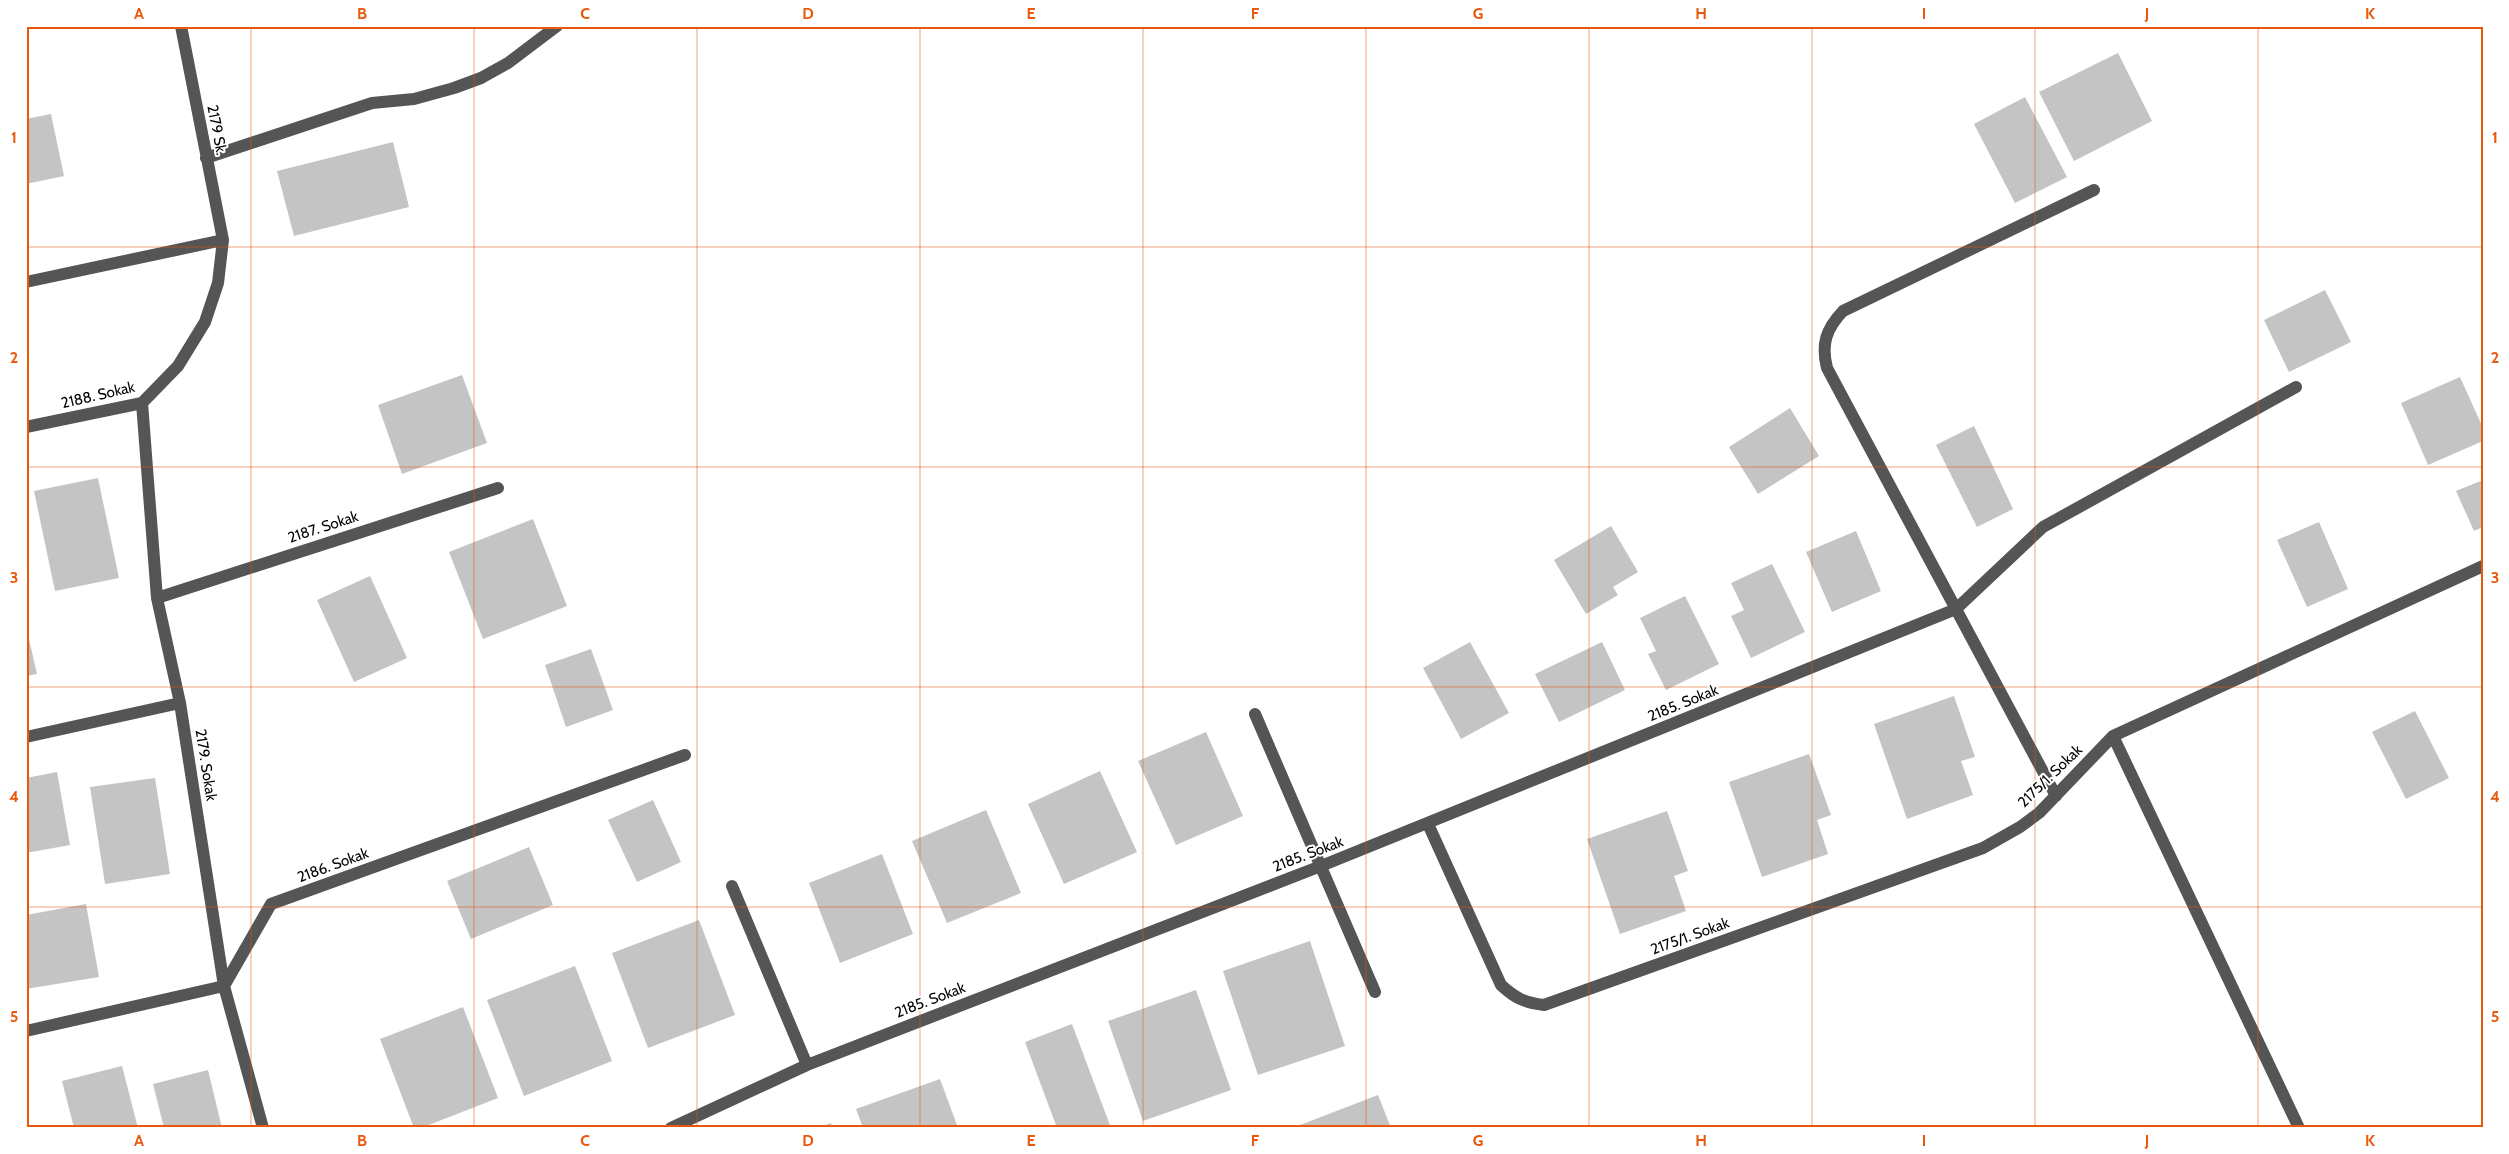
<svg xmlns="http://www.w3.org/2000/svg" width="2509" height="1154" viewBox="0 0 2509 1154" font-family="Cabin,sans-serif">
<rect width="100%" height="100%" fill="#fff"/>
<path fill="#c4c4c4" d="M2118,53L2152,121L2074,161L2039,92Z
M2025,97L2067,177L2015,203L1974,124Z
M51,114L64,176L26,184V119Z
M393,142L409,207L294,236L277,171Z
M2325,290L2351,342L2289,372L2264,320Z
M462,375L487,443L402,474L378,405Z
M2460,377L2483,428V441L2428,465L2401,403Z
M1790,408L1819,456L1758,494L1729,447Z
M1974,426L2013,509L1977,527L1936,445Z
M98,478L119,578L55,591L34,491Z
M2483,480V527L2474,531L2456,491Z
M533,519L567,606L483,639L449,552Z
M2319,522L2348,589L2307,607L2277,540Z
M1611,526L1638,572L1613,587L1618,595L1586,614L1554,560Z
M1856,531L1881,591L1832,612L1806,552Z
M1772,564L1805,632L1751,658L1731,616L1744,610L1731,583Z
M370,576L407,658L354,682L317,600Z
M1685,596L1719,664L1666,690L1648,654L1656,651L1640,618Z
M26,626L37,674L26,676Z
M1470,642L1509,713L1461,739L1423,668Z
M1602,642L1625,690L1559,722L1535,674Z
M591,649L613,710L566,727L545,665Z
M1954,696L1975,757L1961,761L1973,795L1907,819L1874,724Z
M2415,711L2449,778L2406,799L2372,732Z
M1206,732L1243,816L1176,845L1138,761Z
M1809,754L1831,815L1817,820L1828,854L1762,877L1729,782Z
M1100,771L1137,852L1064,884L1028,804Z
M57,772L70,845L26,853V778Z
M155,778L170,874L105,884L90,787Z
M653,800L681,862L637,882L608,820Z
M986,810L1021,893L947,923L912,841Z
M1667,811L1688,871L1674,876L1686,911L1620,934L1587,839Z
M529,847L553,905L471,939L447,881Z
M882,854L913,934L840,963L809,883Z
M86,904L99,977L26,989V915Z
M699,920L735,1015L648,1048L612,953Z
M1310,941L1345,1046L1258,1075L1223,971Z
M575,966L612,1061L524,1096L487,1000Z
M1196,990L1231,1090L1143,1121L1108,1021Z
M463,1007L498,1098L421,1128H414L380,1039Z
M1072,1024L1111,1128H1057L1025,1042Z
M122,1066L138,1128H74L62,1081Z
M208,1070L222,1128H164L153,1084Z
M940,1079L958,1128H863L856,1109Z
M1378,1095L1391,1128H1301L1300,1125Z
M831,1123L833,1128H818Z"/>
<g fill="none" stroke-linecap="round" stroke-linejoin="round">
<path stroke="#555" stroke-width="12" d="M206,158L372,103L414,99L454,88L481,78L508,63L557,26
M26,282L223,240
M142,403L157,598L180,703L224,986L263,1128
M26,427L142,403L178,366L205,322L218,283L223,240L181,26
M157,598L498,488
M1255,714L1375,992
M2113,736L2483,566
M26,737L180,703
M2056,796L1827,368C1821,344 1826,329 1843,311L2094,190
M1428,824L1501,985C1515,998 1525,1003 1544,1005L1983,848L2020,827L2039,813L2113,736L2299,1128
M732,886L807,1065
M26,1031L224,986L271,904L685,755
M671,1128L807,1065L1321,866L1956,609L2043,527L2296,387"/>
</g>
<path fill="none" stroke="#e8590c" stroke-width="1" stroke-opacity="0.55" d="M251,26V1128M474,26V1128M697,26V1128M920,26V1128M1143,26V1128M1366,26V1128M1589,26V1128M1812,26V1128M2035,26V1128M2258,26V1128M26,247H2483M26,467H2483M26,687H2483M26,907H2483"/>
<g text-anchor="middle" dominant-baseline="central" stroke-width="4" stroke-linejoin="round" paint-order="stroke">
<g font-size="15" fill="#000" stroke="#fff">
<text transform="translate(217 130) rotate(79)">2179 Sk.</text>
<text transform="translate(98 395) rotate(-13)">2188. Sokak</text>
<text transform="translate(323 527) rotate(-18)">2187. Sokak</text>
<text transform="translate(1683 703) rotate(-22)">2185. Sokak</text>
<text transform="translate(206 765) rotate(81)">2179. Sokak</text>
<text transform="translate(2050 776) rotate(-44)">2175/1. Sokak</text>
<text transform="translate(1308 854) rotate(-21)">2185. Sokak</text>
<text transform="translate(333 865) rotate(-20)">2186. Sokak</text>
<text transform="translate(1690 936) rotate(-20)">2175/1. Sokak</text>
<text transform="translate(930 1000) rotate(-21)">2185. Sokak</text>
</g>
</g>
<rect width="2509" height="1154" fill="none" stroke="#ffffff" stroke-width="55"/>
<rect x="28" y="28" width="2454" height="1098" fill="none" stroke="#e8590c" stroke-width="2"/>
<g font-size="16" text-anchor="middle" font-weight="bold" fill="#e8590c">
<text x="139" y="19">A</text>
<text x="362" y="19">B</text>
<text x="585" y="19">C</text>
<text x="808" y="19">D</text>
<text x="1031" y="19">E</text>
<text x="1255" y="19">F</text>
<text x="1478" y="19">G</text>
<text x="1701" y="19">H</text>
<text x="1924" y="19">I</text>
<text x="2147" y="19">J</text>
<text x="2370" y="19">K</text>
<text x="14" y="143">1</text>
<text x="2495" y="143">1</text>
<text x="14" y="363">2</text>
<text x="2495" y="363">2</text>
<text x="14" y="583">3</text>
<text x="2495" y="583">3</text>
<text x="14" y="802">4</text>
<text x="2495" y="802">4</text>
<text x="14" y="1022">5</text>
<text x="2495" y="1022">5</text>
<text x="139" y="1146">A</text>
<text x="362" y="1146">B</text>
<text x="585" y="1146">C</text>
<text x="808" y="1146">D</text>
<text x="1031" y="1146">E</text>
<text x="1255" y="1146">F</text>
<text x="1478" y="1146">G</text>
<text x="1701" y="1146">H</text>
<text x="1924" y="1146">I</text>
<text x="2147" y="1146">J</text>
<text x="2370" y="1146">K</text>
</g>
</svg>
